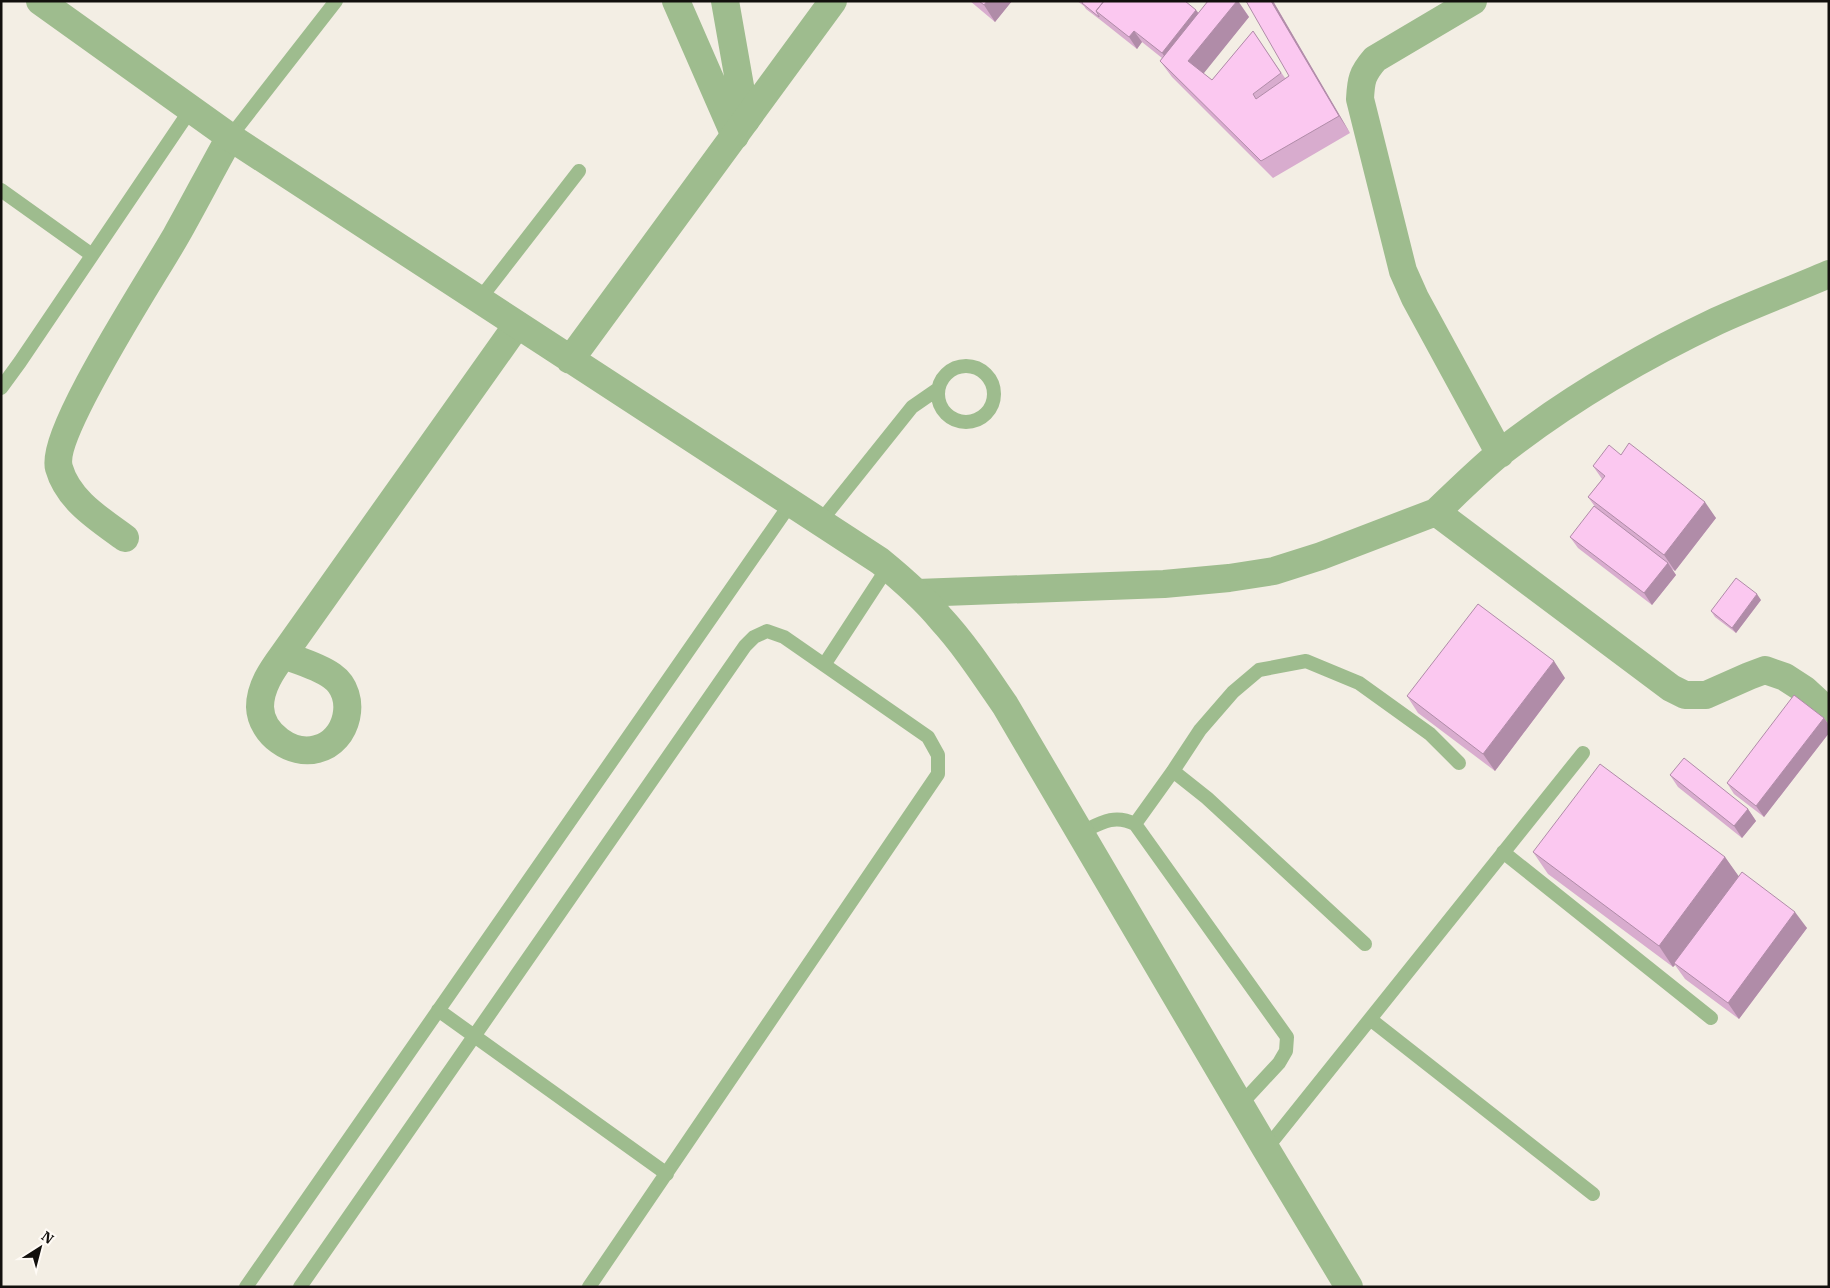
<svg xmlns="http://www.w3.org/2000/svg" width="1830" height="1288" viewBox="0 0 1830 1288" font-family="'IBM Plex Serif',serif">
<rect width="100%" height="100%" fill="#f3eee4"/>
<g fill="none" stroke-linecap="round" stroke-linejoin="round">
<path stroke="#9ebc8e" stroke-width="14" d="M230,137L336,1
M1,190L92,255
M479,300L579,171
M938 394a28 28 0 1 1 56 0a28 28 0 1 1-56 0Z
M1,388L20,362L191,109
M820,522L912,407L938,389
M824,665L888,567
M1173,771L1207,798L1365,944
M1135,824L1173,771L1200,730L1233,692L1259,670L1306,661L1359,683L1430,734L1459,763
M1080,833C1099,824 1113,813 1135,824L1287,1037L1286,1051L1279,1063L1240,1105
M1503,852L1711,1018
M438,1010L667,1174
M1370,1019L1593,1194
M1266,1149L1583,753
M246,1287L791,503
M300,1287L745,646L754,637L767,631L784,637L928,737L938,755V774L589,1287"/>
<path stroke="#9ebc8e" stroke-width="28" d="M676,1L735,136
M725,1L746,120
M1473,1L1375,59C1362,74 1361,80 1360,99L1403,271L1415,298L1500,454
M1436,512C1457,492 1478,471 1500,453C1566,401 1641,357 1717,321C1754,304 1792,290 1829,274
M125,538C99,519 68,500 59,468C49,433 156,272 177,234C195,202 212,169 230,137
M917,593L1164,584L1229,578L1274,571L1321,556L1436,512L1671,688L1685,695H1706L1749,676L1765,670L1785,677L1805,690L1829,712
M283,655C299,661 318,666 332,676C359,695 348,742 317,749C292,756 261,734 260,707C260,687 272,670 283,655L517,325"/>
<path stroke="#9ebc8e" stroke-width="28" d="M40,1L230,137L880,561C902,579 923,597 941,619C965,645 985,676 1005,705L1266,1149L1349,1287
M570,360L833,1"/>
</g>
<path fill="#d8acce" d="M970,1H1012L995,22Z
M1077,1H1185L1199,13L1207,3L1205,1H1238L1249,17L1203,73L1212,80L1253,31L1285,78L1289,76L1273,1L1350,133L1273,178L1172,77L1160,61L1162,58L1142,42L1137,49L1103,22L1086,9L1084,6Z
M1621,455L1716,518L1675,571L1672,569L1676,575L1652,605L1578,548L1570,537L1596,508L1588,497L1602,479L1593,466Z
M1761,600L1736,633L1715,617L1711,611Z
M1565,678L1495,771L1418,713L1407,696Z
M1824,718L1829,725V733L1764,817L1734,794L1727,783Z
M1670,775L1748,809L1756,821L1742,838L1678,787Z
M1533,852L1725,857L1738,876L1807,928L1739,1019L1685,979L1675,965L1673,967L1548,874Z"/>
<path fill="#b08ca8" d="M987,1H1012L995,22L984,5Z
M1237,1H1238L1249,17L1200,78L1188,61Z
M1271,1H1273L1350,133L1339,116Z
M1196,10L1204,21L1170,64L1162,53Z
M1134,31L1142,42L1137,49L1129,37Z
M1705,502L1716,518L1675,571L1664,555Z
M1668,563L1676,575L1652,605L1644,593Z
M1757,594L1761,600L1736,633L1732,628Z
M1554,661L1565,678L1495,771L1483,754Z
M1824,718L1829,725V733L1764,817L1756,806Z
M1748,809L1756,821L1742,838L1734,826Z
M1725,857L1740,878L1674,963L1675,965L1673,967L1659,946Z
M1795,912L1807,928L1739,1019L1728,1003Z"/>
<path fill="#fbc8f0" stroke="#b08ca8" d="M979,1H987L984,5Z
M1083,1H1104L1096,11L1099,16V17L1082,3Z
M1104,1H1185L1196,10L1162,53L1134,31L1129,37L1096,11Z
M1208,1H1237L1188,61L1212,80L1253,31L1281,73L1253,94L1256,99L1289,76L1246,1H1271L1339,116L1261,161L1160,61Z
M1629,443L1705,502L1664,555L1588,497L1605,476L1593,466L1609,445L1621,455Z
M1594,506L1668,563L1644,593L1570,537Z
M1736,578L1757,594L1732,628L1711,611Z
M1478,604L1554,661L1483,754L1407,696Z
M1794,695L1824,718L1756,806L1727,783Z
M1684,758L1748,809L1734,826L1670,775Z
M1600,764L1725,857L1659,946L1533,852Z
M1742,872L1795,912L1728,1003L1674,963Z"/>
<rect width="1830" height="1288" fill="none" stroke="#12100d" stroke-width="5"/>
<g transform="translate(40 1248) rotate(36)" stroke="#fffbf6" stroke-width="4" paint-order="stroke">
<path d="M0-4L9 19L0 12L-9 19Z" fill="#12100d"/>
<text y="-8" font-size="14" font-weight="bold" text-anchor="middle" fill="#12100d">N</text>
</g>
</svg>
